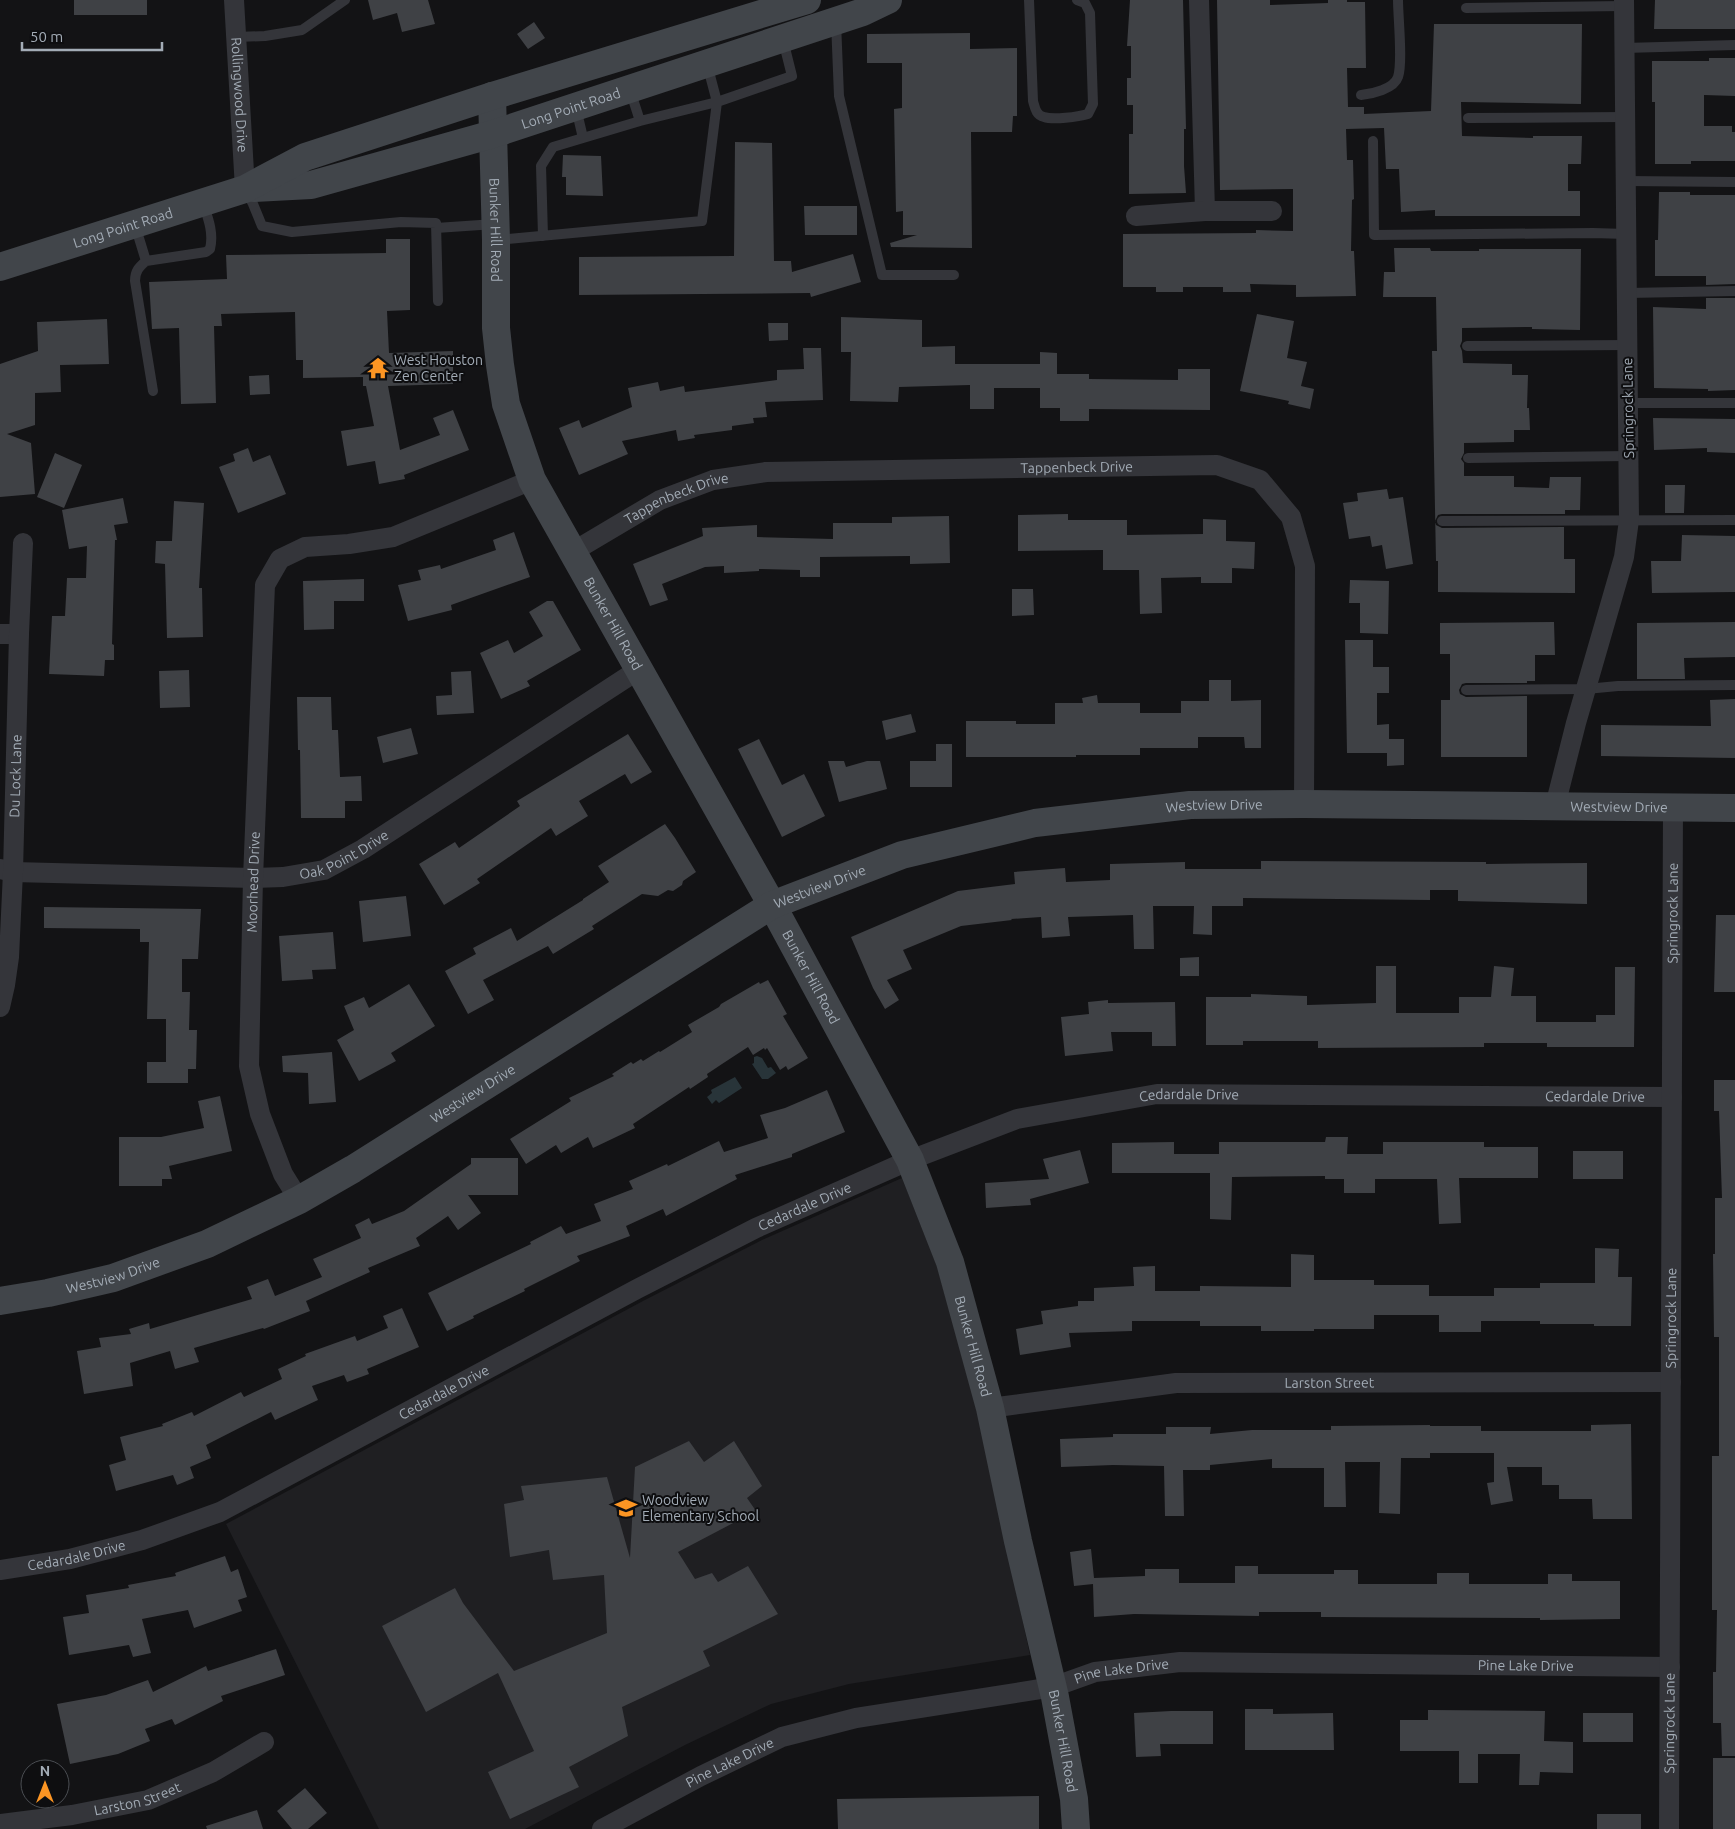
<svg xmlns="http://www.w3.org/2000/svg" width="1735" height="1829" viewBox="0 0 1735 1829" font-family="Ubuntu,sans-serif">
<rect width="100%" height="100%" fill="#131315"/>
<path fill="#1f1f22" d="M902,1178L937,1266L977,1411L1030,1655L849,1684L771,1704L685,1745L525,1829H379L226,1524L643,1301L762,1240Z"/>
<path fill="#283439" d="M757,1056L762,1058L768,1068L771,1067L776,1073L768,1079H762L752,1064L754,1063V1057Z
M735,1077L742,1088L719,1103L716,1100L712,1104L707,1097L712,1093L711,1090Z"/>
<path fill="#3f4145" d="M74,0H147V15H74Z
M368,0H428L435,24L402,32L397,13L373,20Z
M1130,0H1183L1186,129H1184V166L1186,193L1129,194V134H1133V105H1127V78H1131V46H1127Z
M1217,0H1270V5L1328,3V0H1347V2H1365L1366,68H1347L1348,107H1364V114L1431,111L1434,24H1582L1581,104L1461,102L1462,136L1533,138V136H1582L1581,164H1568V191H1580V216H1435V210L1401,212L1399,169H1386L1384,128L1346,129L1347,160H1353L1354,199L1352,200L1351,251H1354L1356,296L1296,297V285L1250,284L1251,292H1223V287H1183V292H1156V287H1123V234L1256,233V230L1293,231V189L1220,190Z
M1655,0H1735V29H1654Z
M534,22L545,38L528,49L517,34Z
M970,33V49L1017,48V116H1013L1012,132H971L972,248L891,247L890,243L917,235H903V211L896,212L894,109L902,108V63H867V34Z
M1709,58H1735V96L1704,95V126H1732V132H1735V161H1691V164H1655V102H1652V61H1709Z
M735,142L772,143L774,261H791L792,272L853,254L861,282L811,297L810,293L579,295V257L734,256Z
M563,155L601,156L603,196L566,195V177H562Z
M1659,192H1690V195H1735V284L1706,285V276H1655V240H1658Z
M804,206H857V235H805Z
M386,239H410V310L387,311L389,353L453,351V384L388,386L400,450L440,435L433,418L453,410L469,450L404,475L405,479L379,484L375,461L347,466L341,431L374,426L366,386H363V377L303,378V360H296L295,312L221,314L222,326H214L216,403L181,404L179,328L152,329L149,282L227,279L226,255L386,253Z
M1394,248H1430L1431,251H1479V249H1581L1580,330L1532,329V327L1462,328V341L1460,346L1462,351L1463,363L1512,364V375H1528L1527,408H1529L1530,430H1514V442L1464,443V453L1461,459L1464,463V476H1514V487L1549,488L1550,477H1581L1580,510H1565V514H1442L1438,515L1435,521L1436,525L1442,528L1564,527V559H1575V593L1438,592V561H1436L1432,351H1437L1436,297H1383L1384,272H1395Z
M1706,298H1735V390L1708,391V389L1654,388L1653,307L1706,309Z
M1257,314L1294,321L1287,358L1307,362L1301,386L1314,389L1310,409L1288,404L1289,401L1240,391Z
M841,317L922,320V347L955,346V364H1040V352L1057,353V374H1089V379L1178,380V369H1210V410L1089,409V421H1060V408H1040V388H994V409H970V385L899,387L898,402L850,401L851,352H841Z
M107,319L109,364L60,365L61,392L35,393V425L7,434L31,443L35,494L0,497V364L38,351L37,322Z
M768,323H788V340L769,341Z
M803,348H821L823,400L765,402L767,417L753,418L754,423L732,426V430L694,435L695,438L678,441L676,430L622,441L628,454L579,475L559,428L579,420L582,428L632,407L628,388L658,382L660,391L684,386L685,392L777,380V370L804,369Z
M269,375L270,394L250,395L249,376Z
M1653,418L1735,419V453L1707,452V448L1654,450Z
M248,448L253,462L270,455L286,494L238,513L219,467L235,461L233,454Z
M55,453L82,465L64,508L37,497Z
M1665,485H1685L1684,513H1665Z
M1387,489L1389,499L1403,497L1413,564L1386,569L1382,545L1372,547L1370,536L1349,539L1343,503L1358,501L1357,493Z
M123,498L128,523L114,525L117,540H115L112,644L114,645V660H105L104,676L49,674L52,616H65L67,578H86L87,546L69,549L62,510Z
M174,501L204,503L199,588H202L203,637L167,638L165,564L155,563L156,541H172Z
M1068,514V520H1127V535L1203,534V519L1226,520V541L1255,542L1254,569L1232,568V583H1201V577L1161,578L1162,613L1140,614L1139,570H1103V550L1018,551V515Z
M949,516L950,563L910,564V556L820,557V577H800V570L759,569V571L724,573V566L705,567L662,584L668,600L650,606L633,564L703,536L702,528L757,525V537L833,539V523H892V517Z
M514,532L530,577L451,605L452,610L408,621L398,585L421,580L418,570L440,565L441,569L496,550L493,540Z
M1682,535L1735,536V592L1652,593L1651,561H1681Z
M364,579V601H334V629L304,630L303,581Z
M1350,580L1389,581L1388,634L1360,633V603H1349Z
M1012,589H1033L1034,615L1012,616Z
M547,601H553L581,650L527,681L530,686L501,699L480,653L508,640L514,653L543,636L529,612Z
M1554,622L1555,655H1535V681H1527V683H1466L1462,684L1459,690L1460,694L1466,697L1527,696V757H1441V700H1450V654H1440V623Z
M1735,622V657L1684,658L1685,679H1637V623Z
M1345,640H1373V667H1389V693H1377V725L1389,724V739H1404V765L1387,766V753H1347Z
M189,670L190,707L160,708L159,671Z
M471,671L474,713L437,715L436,696L452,695L451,672Z
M1209,680H1231V701L1261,700V748H1245L1244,737H1198V748H1140V755H1076V757H966V721H1016V724H1055V703H1083L1082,698L1097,695L1098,703H1140V713H1181V701H1209Z
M297,697H331L332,730H338L340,777L361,776L362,801H345V818H301L300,750H298Z
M1735,699V758L1601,756V725L1711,726L1710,700Z
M911,714L916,732L886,740L882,721Z
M411,728L418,754L383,763L377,737Z
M628,734L652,772L631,784L625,774L579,801L588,816L556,836L551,828L477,879L480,883L444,905L419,864L455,842L459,848L520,806L517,801Z
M759,739L782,785L804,774L825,816L782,837L738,749Z
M936,744H952V787H910V761H936Z
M828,761H844L846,767L867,761H880L887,789L839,802Z
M665,824L675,838L696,872L683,881L682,885L673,891L668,890L658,896L642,894L592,926L594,929L553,954L548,946L483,980L494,1000L468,1014L445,971L476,954L473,948L511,928L517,941L583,900V899L609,882L598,866Z
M1261,861L1486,862V864L1587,863V904L1458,901V890H1430V900L1243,898V906H1212V935L1193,934L1194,906H1153L1154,949H1134L1133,915L1068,917L1070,936L1042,938L1041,917L1011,919L1012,920L961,926L903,950L912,969L887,980L899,1000L885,1009L873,988L851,937L958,891L1015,884L1014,872L1065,868L1066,882L1110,880V864L1185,862V869H1261Z
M406,896L411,936L363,942L359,901Z
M44,907L201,909L198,959H182V992H190L189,1030H197L196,1069H188V1083H147V1062H166V1019H147L149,942H140V929L44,928Z
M1716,915H1735V992H1714Z
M333,932L336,969L312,970L313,979L282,981L279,936Z
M1199,957V976H1180V958Z
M1376,966H1396V1013H1459V997H1491L1494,966L1514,968L1511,996H1536V1022H1596V1015H1615V967H1635L1634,1047H1547V1043H1484V1047L1318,1048V1041H1243V1045H1206V997H1251V994L1307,996V1005L1376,1003Z
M768,980L787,1014L783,1016L808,1058L788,1070L786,1066L780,1070L767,1048L765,1050L764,1048L753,1055L748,1047L722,1064L707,1074L708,1077L690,1089L689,1087L633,1124L635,1128L593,1148L588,1137L561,1153L556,1145L526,1164L510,1139L571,1101L569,1098L614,1076L612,1074L631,1062L633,1064L641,1059L643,1061L659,1051L660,1052L692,1032L688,1025L719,1007L721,1004L759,982L760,984Z
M409,984L435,1026L391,1053L396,1061L359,1081L337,1040L354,1030L344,1006L364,997L369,1008Z
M1108,1000V1003L1175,1002L1176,1046H1152V1032H1111L1113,1051L1065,1056L1061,1017L1089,1014L1088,1002Z
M332,1052L336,1102L309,1104L308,1073L283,1072L282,1056Z
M1714,1080H1735V1756H1722L1721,1723H1713V1672H1716L1717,1610H1712V1456H1719V1337H1714L1713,1254H1715V1198H1722L1719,1111H1714Z
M827,1090L845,1132L792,1154V1157L735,1175L737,1179L666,1216L663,1209L626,1226L630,1236L577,1256L580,1261L524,1289L525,1291L473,1316L474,1318L447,1331L428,1293L531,1244L530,1242L561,1226L566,1234L601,1221L594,1204L633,1189L629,1181L667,1164L668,1166L719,1141L724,1152L768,1138L760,1115L785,1108Z
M220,1096L232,1151L169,1166L172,1179H162V1186H119V1137H161L204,1128L198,1101Z
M1326,1137H1348L1347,1154H1383V1142H1484V1147H1538V1178H1459L1461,1223L1439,1224L1437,1179H1375V1193H1344V1179H1325V1176L1232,1177L1231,1220L1210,1219V1173H1112V1143L1174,1142V1154H1219V1142H1325Z
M1080,1150L1089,1183L1030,1199L1031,1205L986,1208L985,1183L1049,1179L1043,1159Z
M1573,1151H1623V1179H1573Z
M471,1158H518V1195H468L481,1213L458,1230L448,1216L416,1238L420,1246L368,1268L370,1272L306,1301L310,1311L264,1329L263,1328L194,1348L199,1362L175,1369L170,1351L130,1363L133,1386L84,1394L77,1351L101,1347L99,1338L131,1334L129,1329L149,1323L150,1329L252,1299L247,1287L268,1279L275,1296L322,1277L313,1259L361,1238L355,1225L369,1218L372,1224L404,1211L471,1164Z
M1595,1248L1619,1249L1618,1277H1632L1631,1326H1594V1324H1540V1321H1481V1332H1439V1315H1374V1329H1314V1331H1261V1326H1200V1321H1132V1331L1069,1333L1071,1347L1020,1355L1016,1329L1043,1324L1041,1311L1078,1306V1301H1094V1288L1134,1286L1133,1267L1155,1266V1291H1200V1286L1291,1287V1254L1314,1255V1280H1374V1285H1429V1296H1494V1288H1540V1283H1595Z
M402,1308L419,1347L367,1369L369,1374L347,1382L344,1375L312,1386L318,1400L275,1420L271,1412L206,1445L211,1458L190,1467L194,1478L177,1485L173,1475L116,1491L109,1465L126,1460L120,1437L163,1426L162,1424L192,1412L194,1416L241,1392L244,1397L282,1379L278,1369L306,1356L305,1354L355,1336L357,1341L388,1328L383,1316Z
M1631,1424L1632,1519H1593L1592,1499H1559V1485H1542V1467H1507L1513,1501L1491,1505L1487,1483L1494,1482V1453H1430V1458H1401L1400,1514L1379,1513L1380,1462H1345L1346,1507H1324V1468H1272V1459L1210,1465V1470H1183L1184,1516H1165L1164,1466L1113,1465L1061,1467L1060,1439L1113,1437V1434H1166V1427H1211L1210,1434L1252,1430H1331V1426L1430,1425V1426H1481V1431H1591V1425Z
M689,1441L704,1462L734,1441L762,1486L747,1498L756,1511L678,1552L695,1579L712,1573L718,1582L748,1566L778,1614L703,1651L710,1666L622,1707L628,1736L569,1767L579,1787L510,1819L488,1772L534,1751L498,1673L426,1712L382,1626L455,1588L463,1603L514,1671L607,1633L604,1575L553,1580L549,1550L510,1557L504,1504L524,1500L521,1486L607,1477L630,1558L635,1467Z
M1091,1549L1094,1578L1145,1576V1569H1179V1583H1235V1566H1258V1574H1334V1570H1358V1584H1437V1573H1469V1584H1548V1574H1572V1581H1620V1619L1540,1620V1618L1321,1617V1612H1259V1616L1134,1614L1094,1617L1093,1584L1074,1586L1070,1552Z
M225,1556L231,1572L238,1569L247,1597L238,1600L242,1611L194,1628L188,1610L142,1619L151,1653L133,1657L129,1645L69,1655L63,1617L89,1613L86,1595L129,1588L128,1585L176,1576L175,1573Z
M276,1649L285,1675L221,1696L223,1701L175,1725L172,1719L145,1729L150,1741L118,1754L70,1764L57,1704L106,1695L148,1680L153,1692L206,1666L208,1671Z
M1245,1709H1273V1714L1333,1713L1334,1750H1245Z
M1428,1710L1545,1711L1544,1741L1573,1742V1773L1540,1772L1539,1785H1519L1520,1754H1478V1783H1459V1751H1400V1720H1428Z
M1171,1711H1213V1744H1160L1161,1756L1136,1757L1134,1713Z
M1583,1713H1633V1742H1583Z
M1713,1758H1735V1829H1713Z
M305,1788L327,1813L308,1829H292L277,1811Z
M1039,1796V1829H838L837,1799Z
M257,1810L263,1829H207L206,1826Z
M1597,1814H1641V1829H1597Z"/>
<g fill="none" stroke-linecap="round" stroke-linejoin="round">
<path stroke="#34353a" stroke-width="10" d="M1029,0L1033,101C1035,108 1036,115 1044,117C1053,120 1078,117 1088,114L1093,104L1090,13L1085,3L1077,0
M1466,8L1624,6
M836,22L839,96L882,275H954
M236,37L265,36L302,30L345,0
M1624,48L1735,45
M1361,95C1372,94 1394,89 1398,77C1403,63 1398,17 1398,0
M576,108L583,138L640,121L630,90
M1468,118L1625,117
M640,121L717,102L792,76L783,40
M1373,141L1374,235L1593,233L1626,234
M1626,181L1735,182
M245,189L253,204L262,226L292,232L401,222L436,223L438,301
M135,225L146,261L206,252L210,249C214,233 208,218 203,203
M436,228L495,224
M543,236L541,166L553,147L583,138
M497,240L702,221L717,102L707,64
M146,261C139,267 135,271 135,281L153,391
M1627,293L1735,291
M1467,346L1627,345
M1628,403H1735
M1468,458L1629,456
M1442,521L1735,520
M1466,690L1586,689L1618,686L1735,685"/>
<g stroke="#34353a" stroke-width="20">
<path id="s1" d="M234,0L245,189"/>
<path d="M1199,0L1205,211"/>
<path d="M1136,216L1205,211H1272"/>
<path id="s2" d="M574,551L660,500L713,480L766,472L1217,465L1260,480L1291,517L1305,566L1304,804"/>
<path d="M0,634H19"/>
<path d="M1555,806L1576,723L1624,557L1629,520L1624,0"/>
<path id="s3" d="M0,869L13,872L253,878L283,877L324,870L363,849L638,670"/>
<path id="s4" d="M0,1007L5,985L9,957L13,872L19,634L23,543"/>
<path id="s5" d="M299,1200L283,1174L260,1114L249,1066L253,878L265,585L280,559L305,547L349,544L393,537L532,480"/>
<path id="s6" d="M990,1408L1176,1383L1671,1382"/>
<path id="s7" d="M0,1570L70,1559L142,1540L220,1512L637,1289L756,1228L910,1160L1017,1119L1157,1094L1672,1097"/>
<path id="s8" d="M0,1824L72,1815L148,1800L213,1772L264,1742"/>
<path id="s9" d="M602,1829L701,1776L782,1737L856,1718L1053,1687L1095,1672L1180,1662L1670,1667"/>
<path id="s10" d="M1669,1829L1673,806"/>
</g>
<g stroke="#41454a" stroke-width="28">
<path id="s11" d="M492,96L496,240V328L500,365L506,404L532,480L772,905L910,1160L915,1173L950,1262L990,1408L1018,1541L1055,1697L1074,1799L1076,1829"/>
<path id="s12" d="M254,188L311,185L493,134L863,12L888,0"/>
<path id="s13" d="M0,267L245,189L305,157L492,96L807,0"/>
<path id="s14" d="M0,1301L48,1293L113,1278L207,1244L299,1200L353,1169L772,905L902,855L1035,823L1190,805L1304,804L1735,808"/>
</g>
</g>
<defs>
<g id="temple-bare" transform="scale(1.725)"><path d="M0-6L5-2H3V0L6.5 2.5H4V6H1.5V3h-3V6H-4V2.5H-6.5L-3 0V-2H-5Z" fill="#fc9523" stroke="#0e0e10" stroke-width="2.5" paint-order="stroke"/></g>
<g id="school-bare" transform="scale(1.725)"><path d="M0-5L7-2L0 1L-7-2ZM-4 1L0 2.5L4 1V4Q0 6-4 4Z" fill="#fc9523" stroke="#0e0e10" stroke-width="2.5" paint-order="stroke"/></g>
</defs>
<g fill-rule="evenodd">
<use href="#temple-bare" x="378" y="368"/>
<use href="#school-bare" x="626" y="1508"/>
</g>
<g text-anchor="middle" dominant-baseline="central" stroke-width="4" stroke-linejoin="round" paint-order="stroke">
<g font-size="14" fill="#a3acb6" stroke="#0e0e10">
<text stroke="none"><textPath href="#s1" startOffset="95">Rollingwood Drive</textPath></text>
<text stroke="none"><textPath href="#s12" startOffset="328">Long Point Road</textPath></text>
<text stroke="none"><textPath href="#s13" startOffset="129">Long Point Road</textPath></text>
<text stroke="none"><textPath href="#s11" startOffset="134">Bunker Hill Road</textPath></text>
<text transform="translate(1628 408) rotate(-91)">Springrock Lane</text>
<text stroke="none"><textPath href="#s2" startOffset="521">Tappenbeck Drive</textPath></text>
<text stroke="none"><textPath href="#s2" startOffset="116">Tappenbeck Drive</textPath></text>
<text stroke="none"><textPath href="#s11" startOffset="554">Bunker Hill Road</textPath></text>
<text stroke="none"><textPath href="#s4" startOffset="232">Du Lock Lane</textPath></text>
<text stroke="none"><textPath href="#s14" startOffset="1736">Westview Drive</textPath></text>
<text stroke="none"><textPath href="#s14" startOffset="1331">Westview Drive</textPath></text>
<text stroke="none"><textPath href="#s3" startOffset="349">Oak Point Drive</textPath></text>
<text stroke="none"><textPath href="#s5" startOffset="328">Moorhead Drive</textPath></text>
<text stroke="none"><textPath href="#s14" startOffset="926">Westview Drive</textPath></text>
<text stroke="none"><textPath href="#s10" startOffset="916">Springrock Lane</textPath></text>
<text stroke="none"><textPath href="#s11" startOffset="959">Bunker Hill Road</textPath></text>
<text stroke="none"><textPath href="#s14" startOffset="521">Westview Drive</textPath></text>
<text stroke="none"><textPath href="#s7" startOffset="1292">Cedardale Drive</textPath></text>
<text stroke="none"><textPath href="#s7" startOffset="1698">Cedardale Drive</textPath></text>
<text stroke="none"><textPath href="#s7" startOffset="888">Cedardale Drive</textPath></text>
<text stroke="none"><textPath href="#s14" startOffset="116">Westview Drive</textPath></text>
<text stroke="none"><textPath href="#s10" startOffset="511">Springrock Lane</textPath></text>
<text stroke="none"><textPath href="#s11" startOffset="1364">Bunker Hill Road</textPath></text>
<text stroke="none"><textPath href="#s6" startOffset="341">Larston Street</textPath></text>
<text stroke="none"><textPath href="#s7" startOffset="482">Cedardale Drive</textPath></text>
<text stroke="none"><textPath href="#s7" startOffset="78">Cedardale Drive</textPath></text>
<text stroke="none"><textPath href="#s9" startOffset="954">Pine Lake Drive</textPath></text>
<text stroke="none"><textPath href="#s9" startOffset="549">Pine Lake Drive</textPath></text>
<text stroke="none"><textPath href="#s10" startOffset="106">Springrock Lane</textPath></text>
<text stroke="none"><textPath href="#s11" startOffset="1769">Bunker Hill Road</textPath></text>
<text stroke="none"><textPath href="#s9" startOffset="144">Pine Lake Drive</textPath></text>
<text stroke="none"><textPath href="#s8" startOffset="140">Larston Street</textPath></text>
</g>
<g font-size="14" fill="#a3acb6" stroke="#0e0e10" text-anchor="start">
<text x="394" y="360">West Houston<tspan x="394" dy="16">Zen Center</tspan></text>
<text x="642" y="1500">Woodview<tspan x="642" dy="16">Elementary School</tspan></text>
</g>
</g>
<g transform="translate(45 1784)"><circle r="24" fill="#0e0e10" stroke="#4a4d52"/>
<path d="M0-4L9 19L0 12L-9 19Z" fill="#fc9523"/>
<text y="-8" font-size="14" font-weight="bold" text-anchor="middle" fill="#a3acb6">N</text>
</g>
<path d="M22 42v8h140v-8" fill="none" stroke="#a3acb6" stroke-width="2.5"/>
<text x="30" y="42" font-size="15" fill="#a3acb6" stroke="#0e0e10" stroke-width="4" paint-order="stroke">50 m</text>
</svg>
